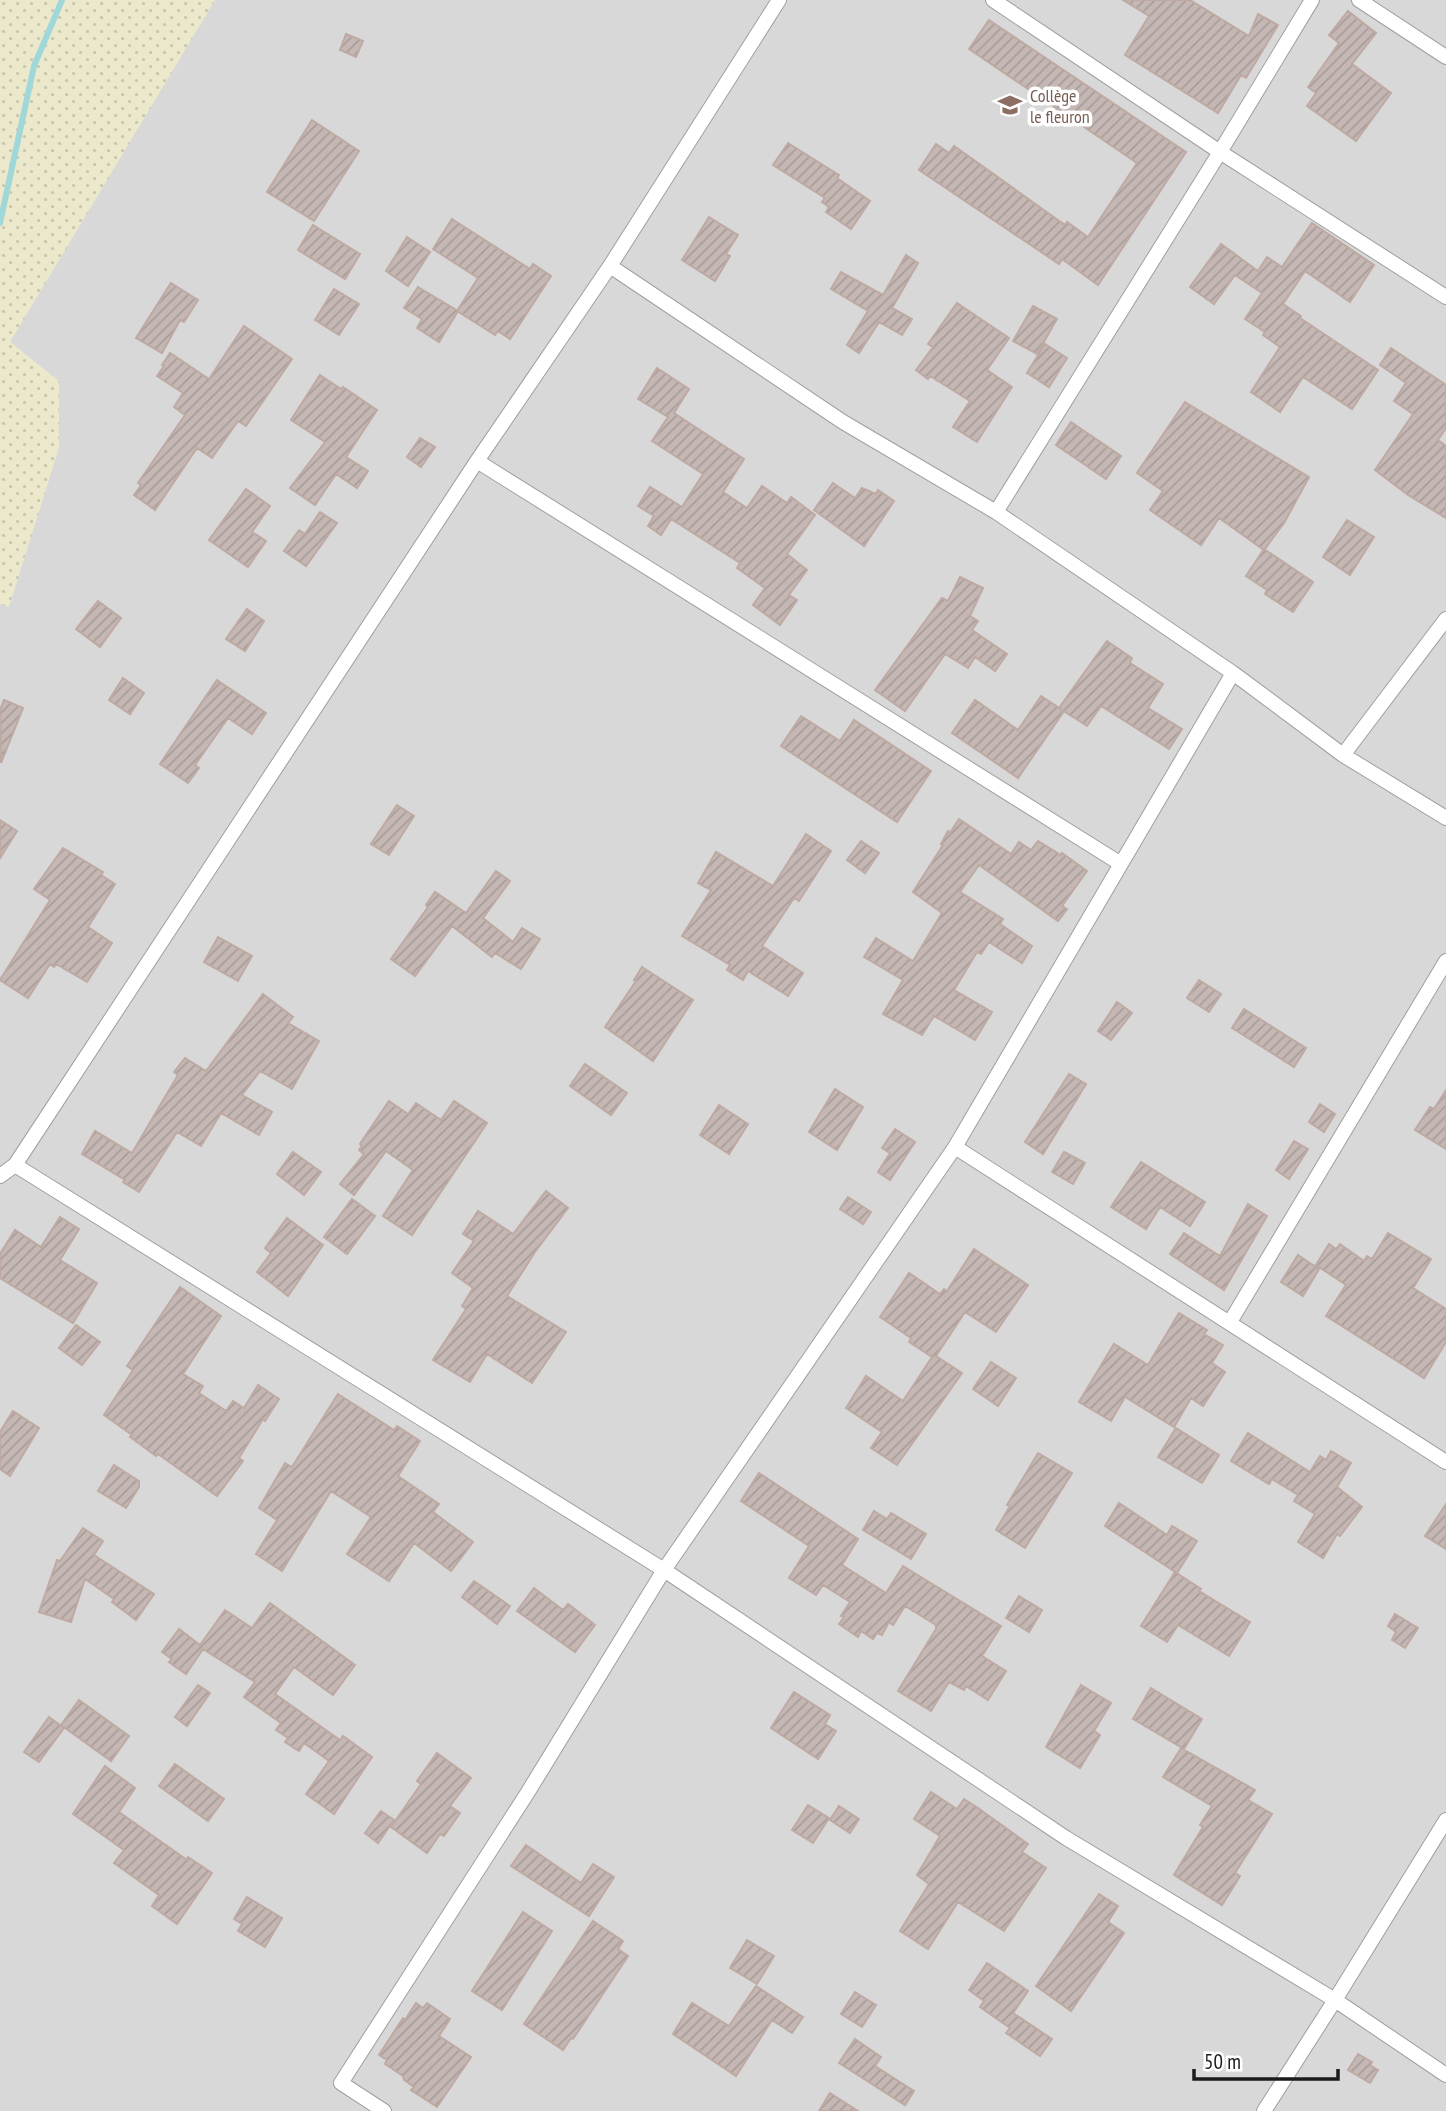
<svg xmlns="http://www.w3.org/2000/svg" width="1446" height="2111" viewBox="0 0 1446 2111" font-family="'PT Sans Narrow',sans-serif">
<defs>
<pattern id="farmland-dots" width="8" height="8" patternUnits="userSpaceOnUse" patternTransform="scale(1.75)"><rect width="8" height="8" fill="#ece8cb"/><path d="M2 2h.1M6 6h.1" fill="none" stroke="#cac6ae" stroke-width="1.8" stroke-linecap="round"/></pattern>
<pattern id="building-hatch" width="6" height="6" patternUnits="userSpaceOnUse" patternTransform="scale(1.75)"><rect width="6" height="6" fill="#c4b7b4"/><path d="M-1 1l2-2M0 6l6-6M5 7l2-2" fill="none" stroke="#a89d9a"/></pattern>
</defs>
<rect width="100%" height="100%" fill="#ece6e0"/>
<path fill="#d9d8d8" d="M0,0H1446V2111H0Z"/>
<path fill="url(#farmland-dots)" d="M0,0H215L10,342L59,381V448L9,607L0,604Z"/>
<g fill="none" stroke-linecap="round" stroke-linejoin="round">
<path stroke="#a0d8da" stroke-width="6" d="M0,223L34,66L62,0"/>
</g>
<path fill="url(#building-hatch)" stroke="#beaaa3" stroke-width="2" d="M1123,0H1190L1249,36L1258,14L1278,25L1246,78L1241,75L1218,113L1125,55L1149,16Z
M1348,11L1376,33L1352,64L1391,93L1356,141L1307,106L1316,93L1308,87L1339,43L1329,35Z
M989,20L1186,152L1098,285L1062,259L1059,264L919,170L936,144L949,153L954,146L1065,225L1067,222L1088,237L1137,163L969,49Z
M346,34L363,41L356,57L340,50Z
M312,120L359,151L314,221L267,192Z
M788,143L839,175L837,178L870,201L851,229L826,212L829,207L822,202L825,198L773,165Z
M709,217L738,235L726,254L730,256L715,281L682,260Z
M452,219L530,269L533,264L551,276L510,339L498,331L495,335L457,311L478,278L433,249Z
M1312,223L1374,265L1350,302L1305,271L1283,304L1301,316L1300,318L1378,370L1352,409L1303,377L1280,412L1251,392L1280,347L1263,335L1265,332L1245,319L1262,293L1235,275L1214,304L1190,287L1221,244L1258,271L1267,257L1282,267Z
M313,225L360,254L345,279L298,250Z
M407,237L430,252L408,286L386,271Z
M906,255L918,263L892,308L912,319L902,335L879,322L859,353L847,345L868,311L831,289L841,272L883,295Z
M171,283L198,300L184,322L180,320L162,353L136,338Z
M418,287L458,311L439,342L417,328L422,319L404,308Z
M334,289L359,304L339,335L315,320Z
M957,303L1009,338L987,370L1012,387L977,442L953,427L970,401L930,376L928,379L916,370L933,347L928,344Z
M1033,306L1057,319L1037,354L1013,341Z
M244,326L292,359L246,426L238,421L212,458L197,448L155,510L134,495L141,485L138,483L185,415L174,407L183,393L157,376L164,366L162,365L170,353L209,379Z
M1045,344L1067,358L1049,387L1027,373Z
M1391,348L1446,385V428L1438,440L1446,446V518L1408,495L1375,470L1413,414L1394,401L1406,383L1380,365Z
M657,368L689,389L674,413L744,459L723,492L747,508L762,486L787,503L791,497L815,515L787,554L807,570L789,595L797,600L780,625L753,605L765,588L737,568L740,563L671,519L661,535L648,526L654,516L638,506L650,487L682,507L703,474L652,441L668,417L638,399Z
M320,375L341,389L343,387L377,410L346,457L368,471L357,488L336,474L315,505L290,488L325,442L291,420Z
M1185,402L1309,477L1284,523L1264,550L1219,518L1201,545L1150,510L1163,491L1137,473Z
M1071,422L1121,456L1106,479L1056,445Z
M420,438L435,447L421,467L407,457Z
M833,483L855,498L862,488L876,494L878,490L894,501L864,546L814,510Z
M246,489L270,506L252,532L266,541L248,567L209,540Z
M320,512L337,523L306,566L284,551L299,530L305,534Z
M1347,520L1374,537L1350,575L1323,557Z
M1264,549L1313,582L1293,612L1265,594L1267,590L1246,576Z
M960,577L983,588L970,616L978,621L972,630L1007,654L995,671L975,657L968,668L945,654L905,711L875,690L942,598L948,601Z
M98,601L121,618L100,647L76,629Z
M247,609L264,621L245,651L226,639Z
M1107,641L1132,658L1130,663L1163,684L1148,708L1182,729L1169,749L1101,706L1087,726L1059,708Z
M123,678L144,693L130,714L109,700Z
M217,680L266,713L252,734L228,718L195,765L199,768L188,783L160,764Z
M1041,696L1064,711L1018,778L952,733L975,700L1018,730Z
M4,700L23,708L1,763L0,710Z
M801,716L840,741L854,720L931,771L897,822L781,746Z
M397,805L414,816L389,855L371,844Z
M959,819L1011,854L1019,842L1031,850L1038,841L1061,855L1062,853L1087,871L1062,906L1067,909L1058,921L979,865L960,892L1003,919L1000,924L1032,946L1022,963L989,942L981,954L977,952L954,990L992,1012L975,1040L934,1016L922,1035L883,1014L903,980L864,957L876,938L913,961L942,913L913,892L943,845L941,844L948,831L950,833Z
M0,820L17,831L0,858Z
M806,834L831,851L799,901L794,898L762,946L803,973L788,996L748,971L743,980L727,970L730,965L682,936L711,890L698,883L716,852L773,886Z
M861,841L879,853L865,873L847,860Z
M63,848L103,872L101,875L115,884L88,927L112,943L87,982L56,964L54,967L50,964L28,998L0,980L50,900L34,889Z
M496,871L510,881L483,918L513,942L522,928L540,939L521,969L495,953L492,957L452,926L415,976L391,959L428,907L426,905L435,892L466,913Z
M218,937L252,956L238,981L204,962Z
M642,967L693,1000L653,1061L605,1027L636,981L634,980Z
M1199,980L1221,994L1209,1012L1187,998Z
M263,994L293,1017L288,1023L319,1041L292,1089L260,1071L242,1095L272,1112L259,1135L221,1113L201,1146L177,1132L139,1192L123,1182L125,1180L82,1154L95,1131L132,1153L178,1075L174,1072L185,1058L206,1071Z
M1117,1002L1132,1013L1111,1040L1098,1031Z
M1244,1009L1306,1048L1294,1067L1232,1028Z
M585,1064L627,1093L611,1115L570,1086Z
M1069,1074L1086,1084L1043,1154L1025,1142Z
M835,1089L863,1107L837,1150L809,1132Z
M1446,1090V1149L1415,1130L1430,1107L1434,1109Z
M389,1101L408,1114L416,1103L441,1120L454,1101L487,1123L412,1235L383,1216L413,1170L386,1151L354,1195L340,1184L364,1154L359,1150L362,1146L360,1144Z
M1320,1104L1335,1114L1324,1132L1309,1122Z
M719,1105L748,1124L729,1154L700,1135Z
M895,1129L915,1142L890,1180L878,1172L890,1153L882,1148Z
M1294,1141L1308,1149L1289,1179L1276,1170Z
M293,1152L321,1172L304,1195L277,1174Z
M1064,1152L1085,1163L1073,1184L1052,1172Z
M1141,1162L1205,1202L1190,1226L1160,1207L1146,1229L1111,1207Z
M546,1191L568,1208L535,1252L507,1296L566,1332L532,1383L487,1354L470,1382L433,1360L466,1309L462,1306L473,1288L452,1273L474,1241L463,1234L478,1211L513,1234Z
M848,1197L871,1212L863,1224L840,1209Z
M352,1199L375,1216L347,1254L324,1237Z
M1248,1204L1267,1216L1224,1290L1170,1254L1184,1233L1220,1256Z
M60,1217L79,1229L60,1260L97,1283L73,1323L0,1278V1254L15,1230L41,1247Z
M287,1218L323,1245L288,1296L257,1272L271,1253L265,1248Z
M1388,1233L1431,1259L1413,1288L1446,1309V1342L1424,1378L1326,1316L1346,1285L1316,1265L1329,1244L1336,1249L1340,1244L1364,1261L1367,1256L1372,1259Z
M974,1249L1028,1285L996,1332L965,1312L936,1356L962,1373L897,1465L871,1448L882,1432L846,1408L866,1376L903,1401L932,1357L909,1342L911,1338L880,1317L909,1273L940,1294L944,1289L947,1291Z
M1298,1255L1319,1269L1303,1296L1281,1282Z
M180,1287L221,1316L183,1374L203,1386L199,1393L226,1411L233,1401L244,1408L258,1385L279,1399L265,1421L263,1419L239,1458L243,1461L217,1496L158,1454L156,1456L130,1437L132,1435L104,1415L133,1370L127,1366Z
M1179,1313L1207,1330L1204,1334L1223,1345L1212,1363L1225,1372L1203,1406L1191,1398L1174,1427L1125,1397L1111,1421L1079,1402L1114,1344L1148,1365Z
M76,1325L100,1342L82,1365L59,1348Z
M991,1362L1016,1378L998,1406L973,1389Z
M338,1394L394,1430L397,1426L420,1441L398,1476L439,1504L433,1512L473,1542L451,1571L414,1543L389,1581L347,1554L371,1517L331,1491L282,1571L256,1554L277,1520L259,1508L285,1463L292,1467Z
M13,1411L39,1428L10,1476L0,1469V1432Z
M1176,1428L1219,1455L1202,1483L1158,1457Z
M1248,1433L1310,1472L1320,1456L1326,1460L1331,1451L1351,1463L1337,1487L1362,1507L1340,1536L1337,1534L1323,1558L1298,1542L1315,1514L1294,1501L1298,1495L1272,1479L1269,1484L1231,1461Z
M1038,1453L1072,1473L1025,1548L996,1530L1010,1506L1007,1505Z
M114,1465L139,1481V1487L126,1508L98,1491Z
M759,1473L858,1539L842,1565L886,1593L903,1566L1001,1626L982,1656L1006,1671L988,1700L966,1686L964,1690L949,1682L931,1711L898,1691L936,1629V1625L905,1606L893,1625L889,1622L882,1635L877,1633L873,1639L861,1631L858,1637L839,1624L844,1617L841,1616L850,1602L823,1585L816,1595L789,1578L809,1546L741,1501Z
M1119,1503L1167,1535L1172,1526L1197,1541L1177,1573L1105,1526Z
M1446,1504V1549L1425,1536Z
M874,1511L887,1519L891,1513L926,1534L911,1559L863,1530Z
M83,1528L103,1541L94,1555L154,1594L136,1620L112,1602L114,1599L85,1579L71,1622L39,1612L57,1560L60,1561Z
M1175,1572L1201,1589L1199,1591L1250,1622L1229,1656L1178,1625L1167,1642L1141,1626Z
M474,1581L510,1606L497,1624L462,1597Z
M534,1588L563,1610L568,1604L595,1625L575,1652L517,1611Z
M1019,1596L1042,1610L1029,1632L1006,1618Z
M270,1603L355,1665L333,1695L294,1667L275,1694L340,1740L343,1736L372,1757L334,1814L306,1794L329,1761L304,1743L299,1751L285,1742L288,1738L276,1730L281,1723L244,1697L255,1682L203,1649L186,1674L169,1662L172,1659L162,1652L179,1629L200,1645L225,1610L252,1628Z
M1395,1614L1418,1628L1405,1648L1392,1640L1396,1632L1388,1626Z
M198,1685L210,1693L187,1726L175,1717Z
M1081,1685L1111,1703L1094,1731L1100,1735L1080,1768L1046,1747Z
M1151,1688L1202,1719L1184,1749L1133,1719Z
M794,1692L830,1715L825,1724L836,1731L818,1759L771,1728Z
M79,1700L129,1736L111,1761L61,1725Z
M49,1717L64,1728L39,1762L24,1752Z
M1181,1748L1255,1790L1248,1800L1272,1814L1235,1873L1240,1876L1222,1905L1174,1875L1203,1827L1200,1825L1212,1806L1163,1777Z
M437,1753L471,1778L450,1806L460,1813L444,1836L440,1834L427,1853L391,1827L421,1784L417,1781Z
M175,1764L224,1799L208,1821L159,1786Z
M105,1766L135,1788L119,1812L187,1860L188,1857L212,1873L177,1924L152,1906L159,1895L114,1863L124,1850L73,1814Z
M931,1792L957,1809L964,1799L978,1808L1028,1844L1022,1852L1046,1868L1004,1931L958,1902L928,1949L900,1931L929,1884L917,1875L940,1836L914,1819Z
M808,1805L829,1818L813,1843L792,1830Z
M839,1806L859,1819L850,1833L830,1820Z
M381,1811L394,1820L378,1843L365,1833Z
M526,1845L581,1883L593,1864L614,1877L589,1916L511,1866Z
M1099,1894L1118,1906L1108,1922L1124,1933L1071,2011L1036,1986Z
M247,1897L282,1918L265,1947L238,1931L242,1924L234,1919Z
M523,1912L552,1931L502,2010L472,1991Z
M593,1921L623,1941L618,1949L628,1956L573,2039L571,2038L563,2050L524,2024Z
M747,1940L774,1956L757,1984L730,1968Z
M987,1963L1028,1991L1013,2013L1052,2039L1040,2056L1006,2033L1010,2028L980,2007L984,2001L969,1990Z
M756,1986L803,2017L792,2033L772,2020L736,2076L673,2034L692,2003L729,2026Z
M855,1992L876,2005L862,2027L841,2014Z
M416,2003L423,2008L427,2003L450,2019L439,2036L471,2057L437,2107L411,2090L414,2087L404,2080L403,2076L385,2064L387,2060L379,2055L403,2018L405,2020Z
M855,2039L881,2057L875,2066L914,2091L905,2105L839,2063Z
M1358,2054L1372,2062L1370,2065L1378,2070L1370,2083L1348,2070Z
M830,2093L858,2111H819Z"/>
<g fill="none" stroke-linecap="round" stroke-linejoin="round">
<g stroke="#9f9f9f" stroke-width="16">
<path id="minor" d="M993,0L1220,152L1446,297
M1359,0L1446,57
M610,266L843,422L996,512L1233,673L1343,755L1446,818
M477,461L1121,864
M996,512L1220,152L1312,0
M1343,755L1446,619
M955,1147L1446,1462
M15,1165L664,1570L1066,1838L1335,2000L1446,2075
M0,1176L15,1165L477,461L610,266L779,0
M1230,1322L1446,961
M384,2111L341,2083L528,1792L664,1570L955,1147L1233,673
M1264,2111L1335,2000L1446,1820"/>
</g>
<use href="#minor" stroke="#fff" stroke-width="14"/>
</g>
<defs>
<g id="university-bare" transform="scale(1.89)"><path d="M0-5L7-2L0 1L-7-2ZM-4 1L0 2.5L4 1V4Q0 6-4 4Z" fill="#8d6e63" stroke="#fff" stroke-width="2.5" paint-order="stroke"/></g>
</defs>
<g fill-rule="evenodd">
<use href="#university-bare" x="1010" y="105"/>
</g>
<g text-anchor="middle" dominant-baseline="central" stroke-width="7" stroke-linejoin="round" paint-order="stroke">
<g font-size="18" fill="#785e54" stroke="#fff" text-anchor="start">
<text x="1030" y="95">Collège<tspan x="1030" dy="21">le fleuron</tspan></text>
</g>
</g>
<path d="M1194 2069v10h144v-10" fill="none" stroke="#1b1b1b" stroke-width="3.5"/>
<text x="1204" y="2069" font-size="21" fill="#1b1b1b" stroke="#ffffff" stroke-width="5" paint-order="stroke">50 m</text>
</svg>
